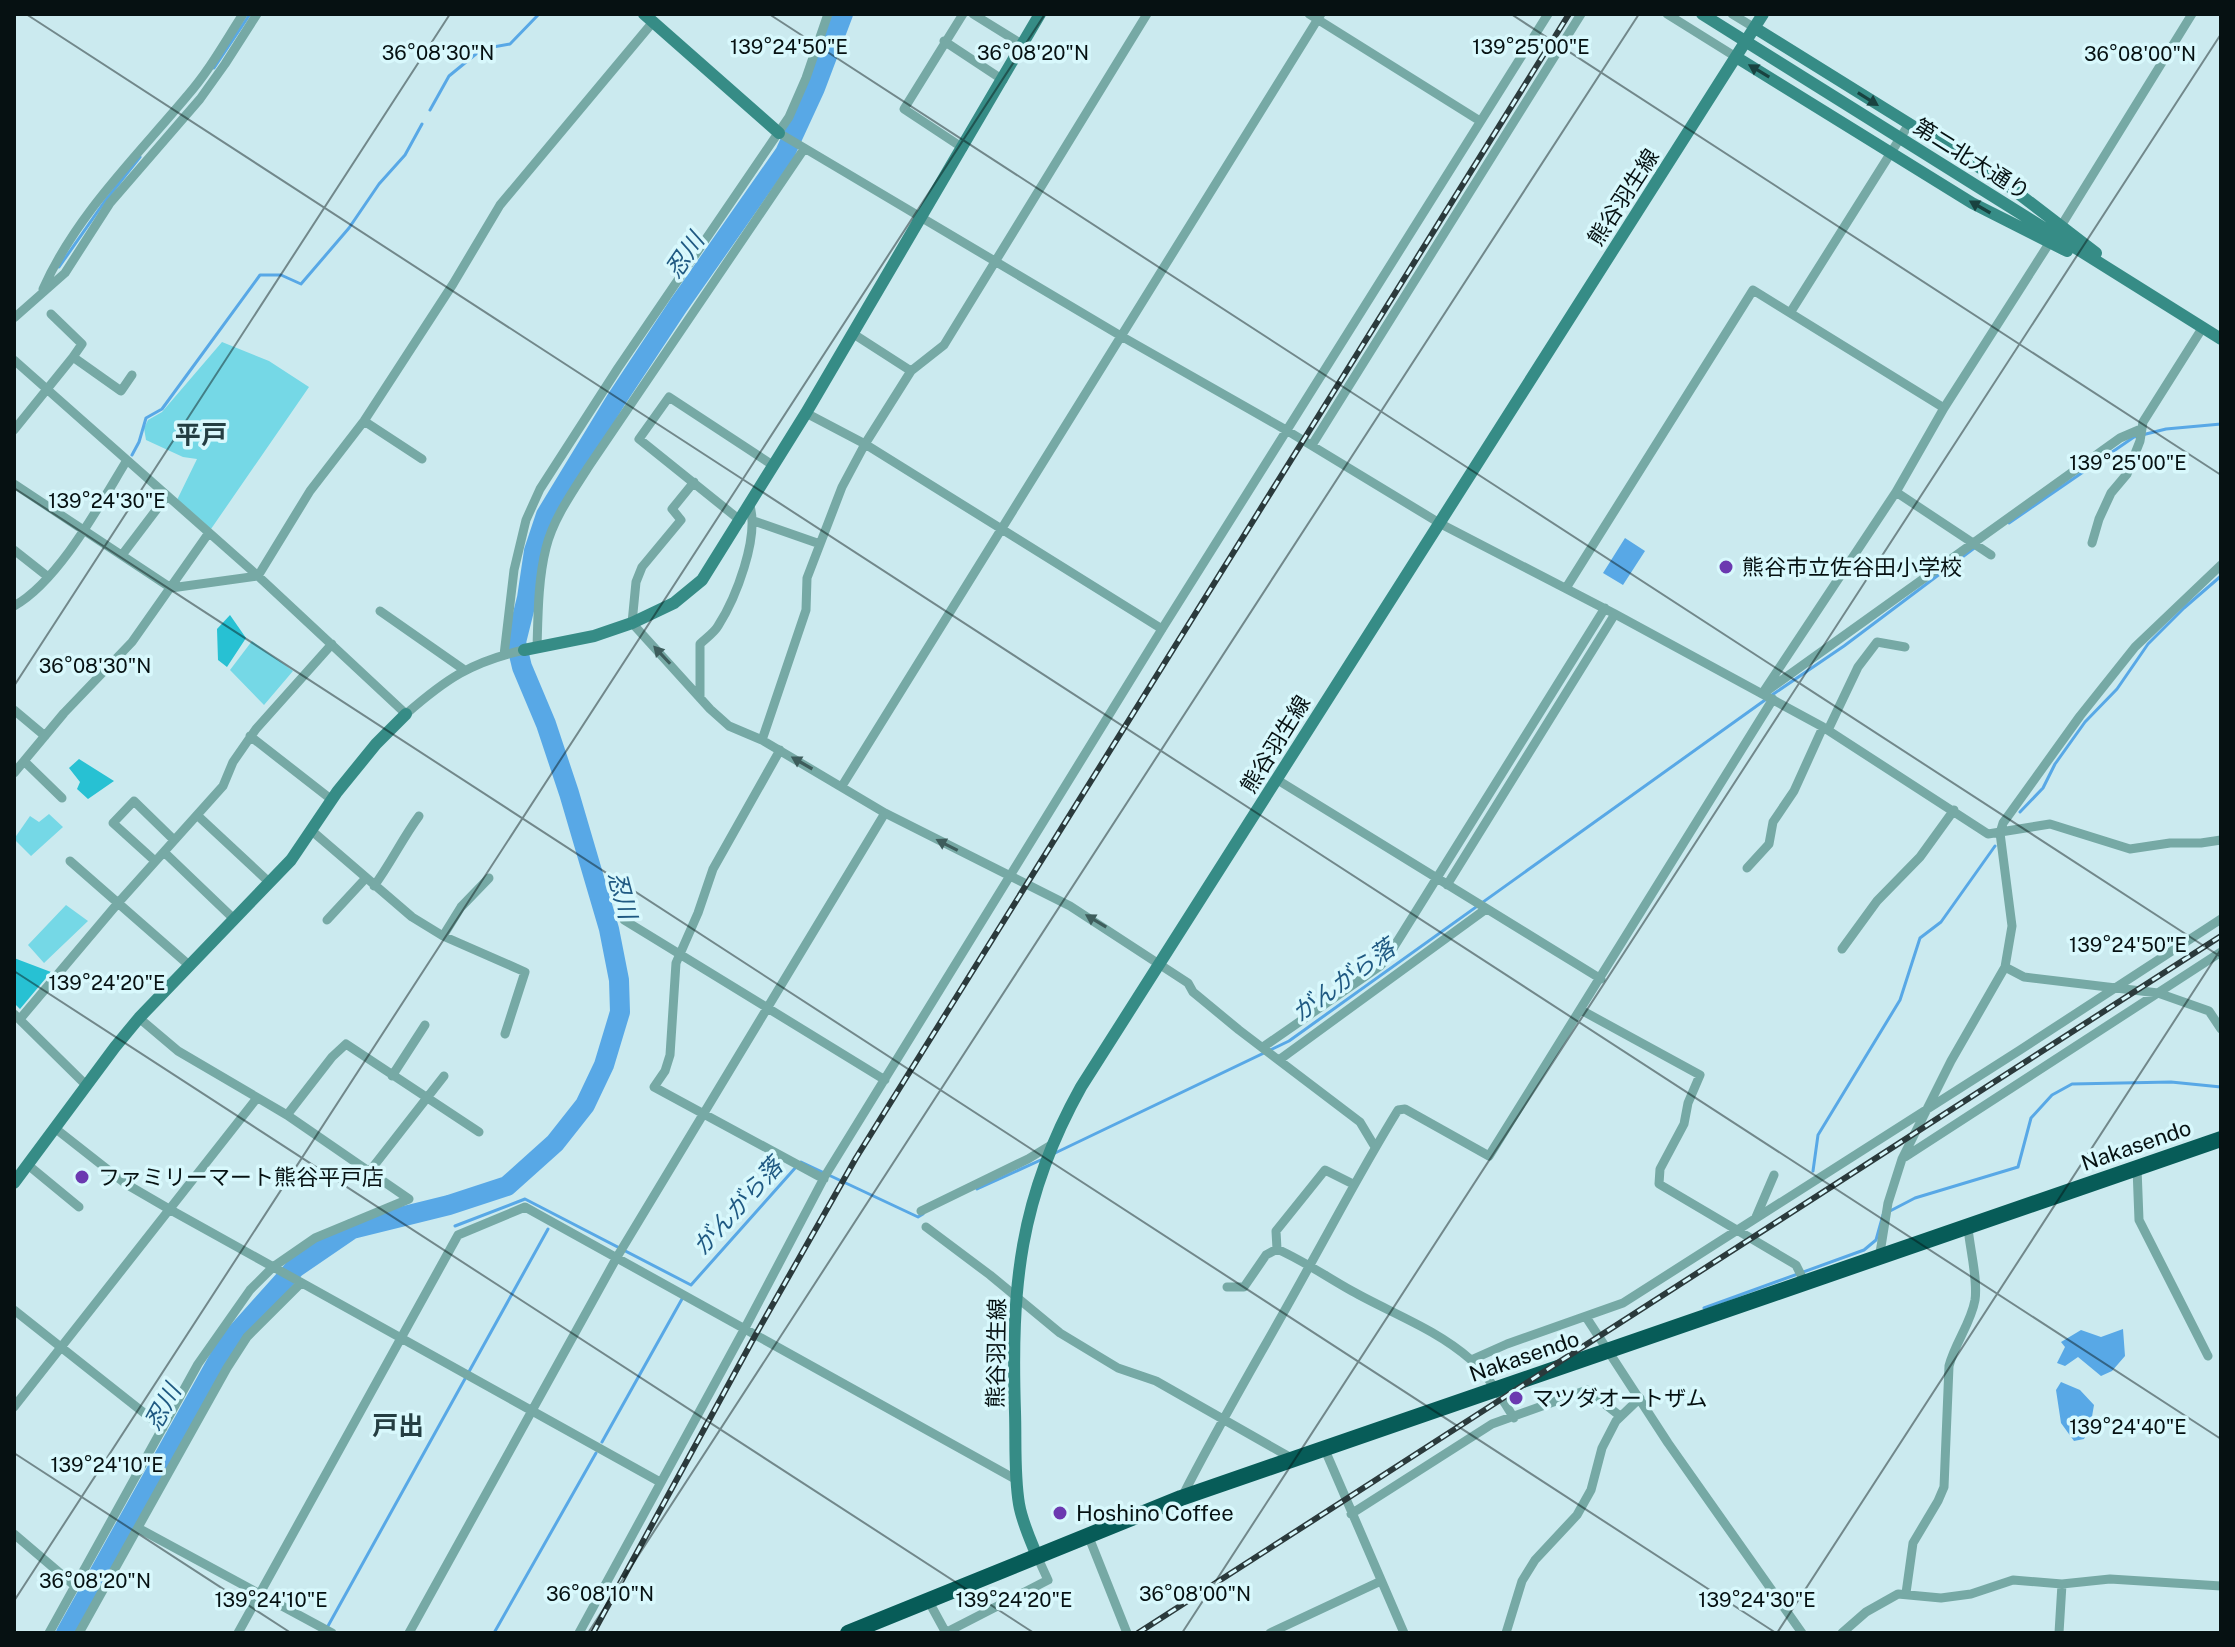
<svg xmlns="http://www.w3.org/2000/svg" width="2235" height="1647" viewBox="0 0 2235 1647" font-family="'Public Sans','Noto Sans JP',sans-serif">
<rect width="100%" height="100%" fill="#cbeaef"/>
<path fill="#75d8e6" d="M222,342L269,361L309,387L211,529L177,500L197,459L183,457L146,440L144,428L148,420L162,412Z
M252,641L293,671L264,705L230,670Z
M49,814L63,827L31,856L14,839L30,816L39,822Z
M66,905L88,921L44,963L28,945Z"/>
<path fill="#27c1d3" d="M230,615L246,638L227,667L218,660L217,629Z
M79,759L114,781L88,799L77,789L80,782L69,768Z
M14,958L51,972L20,1009L14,1003Z"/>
<path fill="#58a8e6" d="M1625,538L1645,551L1623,585L1603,573Z
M2123,1329L2125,1356L2112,1371L2101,1376L2078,1357L2065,1366L2057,1363L2065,1347L2061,1342L2081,1330L2101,1337Z
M2061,1382L2080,1390L2094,1405L2090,1428L2084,1439L2074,1441L2061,1423L2056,1390Z"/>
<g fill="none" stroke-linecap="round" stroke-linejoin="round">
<path stroke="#58a8e6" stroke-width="3" d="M214,68L250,14
M430,110L449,76L482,49L510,44L539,14
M59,267L105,201L140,157
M132,455L139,442L146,418L162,409L260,275H281L301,284L349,228L379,184L405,155L422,124
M2009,523L2134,437L2166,429L2221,424
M2020,812L2043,788L2055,764L2085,722L2117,689L2148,644L2184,608L2221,576
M1053,1154L1289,1041L1772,695L1844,646L1977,546
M801,1162L918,1217L923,1214
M1813,1171L1818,1135L1900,1000L1920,938L1941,922L1995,846
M977,1189L1043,1159
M449,1205V1207
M1890,1211L1915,1198L2018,1167L2031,1118L2052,1095L2072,1084L2171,1082L2221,1087
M455,1226L525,1199L691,1285L796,1167
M1704,1308L1864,1250L1876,1240L1883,1215
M602,1442L682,1299
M328,1626L548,1229
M494,1633L596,1453"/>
<path stroke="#58a8e6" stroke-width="20" d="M66,1633L227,1344L295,1268L352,1229L449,1205L507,1186L555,1143L585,1105L604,1065L620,1012L619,980L609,929L569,793L546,724L522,667L516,642L527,598L534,551L546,515L616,400L678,306L785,153L815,88L843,14"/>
<path stroke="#76a9a5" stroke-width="9" d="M963,14L904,109L963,148
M973,14L1023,45
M1309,14L1480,121
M1667,14L1736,57
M1732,14L1755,28
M944,41L1003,80
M779,133L1121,336L1286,430L1441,524L1615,614L1823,727L1988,834L2050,824L2130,849L2170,843H2201L2221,840
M2061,226L2192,14
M43,289C76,215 136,157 187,96C209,71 225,42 243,14
M1790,313L1909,124
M51,314L82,344L73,357
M14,318L65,273L110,203L200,99L225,64L257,14
M852,333L911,371
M14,360L258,576L406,714C446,679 471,662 524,650
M806,413L865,444L1162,629
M364,421L422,459
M14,430L73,357L121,391L132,375
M1312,445L1581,14
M694,482L672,509L681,520L642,567L636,582L632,623L710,709L729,726L762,740L885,813L1070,906L1188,983L1193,992L1239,1030L1360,1122L1375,1147
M14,484L171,588L258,576L310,491L364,421L453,284L500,205L653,22
M1896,492L1991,555
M741,521L639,439L669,397L774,466
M754,521L820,544
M2092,543L2099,519L2111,493L2127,474L2140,441L2143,422L2203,327
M14,550L47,576
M122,555L166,497
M1566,588L1753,290L1944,408
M14,606C59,581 100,504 127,460
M380,611L463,669
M537,648C538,615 538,580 546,548C553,519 573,491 589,466L804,149
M504,655L514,570L526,520L540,489L618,368L789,117L806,78L828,14
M1768,690L2120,438L2141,429
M1762,694L1896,492L1944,408L2050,242
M700,698V644C706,638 714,633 718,626C736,598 759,538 750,506
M14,710L45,736
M1828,730L1858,667L1877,642L1905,647
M250,736L332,800
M762,740L806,610L807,578L842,487L865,444L911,371L944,345L1147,14
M780,750L713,869L698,913L676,963L670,1055L665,1071L654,1087L824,1179
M24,761L62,798
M14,773L64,713L132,642L208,534
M1276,779L1601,979
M842,786L1321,14
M197,815L270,883
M312,831L412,917L443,936L525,972L505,1034
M164,852L235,920
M70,861L190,966
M155,861L113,823L134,801L174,840
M1747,868L1769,844L1773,822L1794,791L1823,727
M1447,885L1615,614
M374,886C391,863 402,839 419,816
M327,920L365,879
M624,920L885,1080
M443,936L461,907L489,878
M1842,949L1877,901L1920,857L1954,810
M2005,967L2024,977L2158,993L2209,1011L2221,1029
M1581,1010L1700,1075L1688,1103L1684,1124L1660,1169L1659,1184L1796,1265L1805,1283
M14,1014L87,1086
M139,1018L178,1051L287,1115L332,1057L346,1044L479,1132
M20,1019L118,903L223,786L233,762L256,729L332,644
M1263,1047L1380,966L1387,958L1605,608
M1279,1060L1486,909
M392,1076L425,1025
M287,1115L409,1199
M56,1129L126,1184L169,1209L660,1482
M1905,1157L2221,952
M28,1165L79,1207
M2137,1168L2139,1220L2208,1356
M369,1172L444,1076
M921,1211L1028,1159L1051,1145
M1756,1217L1774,1175
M926,1227L990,1275L1060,1333L1118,1368L1156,1381L1293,1459
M1277,1249L1276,1231L1325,1170L1353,1184
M1879,1259L1888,1203L1902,1159L1951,1061L2005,967L2012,926L2000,833L2003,823L2080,716L2135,647L2221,565
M1227,1287H1244L1266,1255L1277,1249C1304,1261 1327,1277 1352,1291C1391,1313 1436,1329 1470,1359C1488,1375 1501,1397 1514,1418
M14,1310L163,1428
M1586,1317L1668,1443L1802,1633
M1471,1360L1507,1344L1623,1303L2020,1050L2221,919
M14,1407L257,1098
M1325,1450L1404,1633
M1182,1497C1222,1418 1268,1342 1310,1265C1339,1213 1367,1160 1398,1110L1405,1109L1489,1156L1773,699
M1351,1514L1492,1424L1587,1390L1620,1416
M138,1528L332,1633
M14,1534L75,1586
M1088,1535L1127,1633
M1906,1593L1913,1543L1938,1501L1944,1487L1949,1366C1955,1343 1971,1323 1975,1300C1978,1280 1970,1249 1968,1228
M928,1600L946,1633
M49,1633L198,1364L250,1290L273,1267L315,1238L409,1199
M79,1633L227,1368L247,1337L301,1283
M238,1633L458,1235L525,1207L1017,1480
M409,1633L617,1257L885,813
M579,1633L745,1328L825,1176L1162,629L1548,14
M945,1633L1048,1580L1037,1556
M1270,1633L1381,1581
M1506,1633L1522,1581L1535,1560L1577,1515L1591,1490L1602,1448L1616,1421L1640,1398
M1842,1633L1866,1612L1898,1594L1941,1598L1971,1594L2013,1580L2062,1584L2110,1579L2221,1586
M2059,1633L2062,1584"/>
<path stroke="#368c86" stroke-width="12" d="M644,14L779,133
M1702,14L2221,339
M1755,28L2006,184L2096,253
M1736,57L1972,203L2067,251
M524,650L594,636L632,623L674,603L702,580L806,413L1040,14
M14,1183L115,1047L139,1018L291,860L337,792L376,744L406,714
M1037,1556C1030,1539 1022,1522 1019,1504C1014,1474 1016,1442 1015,1412C1011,1287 1019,1198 1081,1087L1763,14"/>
<path stroke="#075c58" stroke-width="16" d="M848,1633L1181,1498L2221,1139"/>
<g stroke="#2b3a3c" stroke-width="6">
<path id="rail" d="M593,1633L756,1334L856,1158L1569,14
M1138,1633L2221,936"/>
</g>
<use href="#rail" stroke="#d8f8fc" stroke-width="3" stroke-dasharray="9" stroke-linecap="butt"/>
</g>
<defs><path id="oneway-solid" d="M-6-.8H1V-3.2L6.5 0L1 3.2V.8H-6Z" transform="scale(2)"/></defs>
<g fill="#194240">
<use href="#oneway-solid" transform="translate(1759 71) rotate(-149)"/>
<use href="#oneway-solid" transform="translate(1868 99) rotate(32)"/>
<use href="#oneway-solid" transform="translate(1980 207) rotate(-150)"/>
</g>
<g fill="#3e5d5c">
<use href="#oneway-solid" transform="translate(662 655) rotate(-133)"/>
<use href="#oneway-solid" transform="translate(802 763) rotate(-150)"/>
<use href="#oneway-solid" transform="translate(947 845) rotate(-153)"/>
<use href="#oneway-solid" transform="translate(1096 921) rotate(-149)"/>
</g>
<path fill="none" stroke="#061112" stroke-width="2" stroke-opacity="0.45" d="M26,14L2221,1439M769,14L2221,957M1511,14L2221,475M14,488L1776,1633M14,686L450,14M14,971L1034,1633M14,1453L291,1633M14,1601L1045,14M588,1633L1639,14M1182,1633L2221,34M1777,1633L2221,949"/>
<g fill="#6b39b0" stroke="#d8f8fc" stroke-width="3">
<circle cx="1726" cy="567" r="8"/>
<circle cx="82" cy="1177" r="8"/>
<circle cx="1516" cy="1398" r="8"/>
<circle cx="1060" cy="1513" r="8"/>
</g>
<g text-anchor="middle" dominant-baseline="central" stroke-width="7" stroke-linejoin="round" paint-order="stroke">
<g font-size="22" fill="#061112" stroke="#d8f8fc">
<text transform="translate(1972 159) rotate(32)">第二北大通り</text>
<text transform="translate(1623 197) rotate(-57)">熊谷羽生線</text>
<text transform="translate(1275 744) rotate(-58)">熊谷羽生線</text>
<text transform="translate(2136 1145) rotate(-19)">Nakasendo</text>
<text transform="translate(996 1353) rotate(-89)">熊谷羽生線</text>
<text transform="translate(1524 1356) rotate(-19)">Nakasendo</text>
</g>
<g font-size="22" fill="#061112" stroke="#d8f8fc" text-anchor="start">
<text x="1742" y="567">熊谷市立佐谷田小学校</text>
<text x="98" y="1177">ファミリーマート熊谷平戸店</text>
<text x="1532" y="1398">マツダオートザム</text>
<text x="1076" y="1513">Hoshino Coffee</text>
</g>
<g font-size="24" font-style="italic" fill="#1f5982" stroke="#d8f8fc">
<text transform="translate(684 255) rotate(-56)">忍川</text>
<text transform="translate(623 895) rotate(75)">忍川</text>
<text transform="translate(1343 980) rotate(-36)">がんがら落</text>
<text transform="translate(737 1206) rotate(-48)">がんがら落</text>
<text transform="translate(162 1407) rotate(-61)">忍川</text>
</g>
<g font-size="26" font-weight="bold" fill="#243e42" stroke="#d8f8fc">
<text x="201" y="434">平戸</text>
<text x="398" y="1425">戸出</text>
</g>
</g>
<g font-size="20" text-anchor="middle" fill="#061112" stroke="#d8f8fc" stroke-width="7" stroke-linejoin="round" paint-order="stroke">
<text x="789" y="54">139°24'50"E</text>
<text x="1531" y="54">139°25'00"E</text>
<text x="438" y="60">36°08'30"N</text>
<text x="1033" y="60">36°08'20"N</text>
<text x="2140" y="61">36°08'00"N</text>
<text x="2128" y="470">139°25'00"E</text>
<text x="107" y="508">139°24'30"E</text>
<text x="95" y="673">36°08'30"N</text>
<text x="2128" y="952">139°24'50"E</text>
<text x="107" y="990">139°24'20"E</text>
<text x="2128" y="1434">139°24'40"E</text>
<text x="107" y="1472">139°24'10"E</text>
<text x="95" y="1588">36°08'20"N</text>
<text x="600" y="1601">36°08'10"N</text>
<text x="1195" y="1601">36°08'00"N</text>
<text x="271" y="1607">139°24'10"E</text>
<text x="1014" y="1607">139°24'20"E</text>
<text x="1757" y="1607">139°24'30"E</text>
</g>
<rect width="2235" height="1647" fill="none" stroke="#061112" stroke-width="32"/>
</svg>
